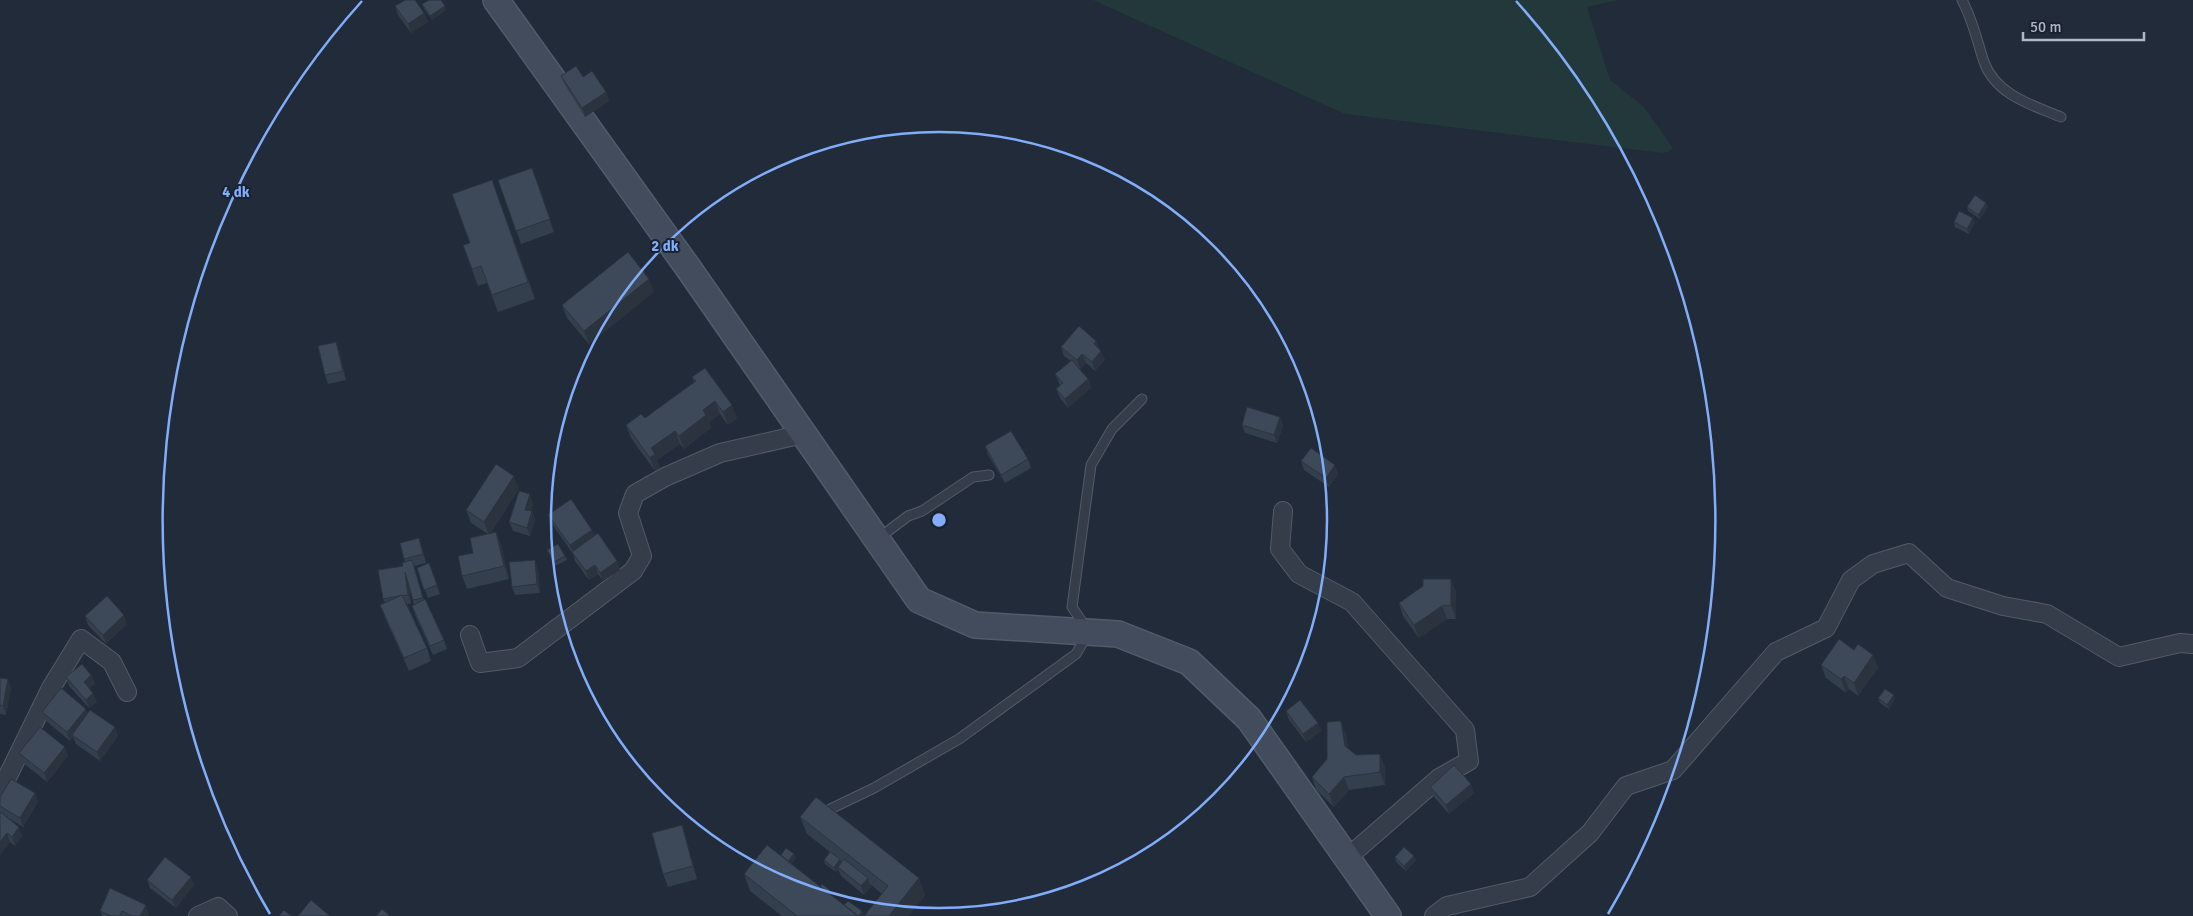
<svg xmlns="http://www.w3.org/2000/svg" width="2193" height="916" viewBox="0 0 2193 916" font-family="Signika,sans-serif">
<rect width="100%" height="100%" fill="#212b3a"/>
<path fill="#23383b" d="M1093,0H1619L1587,7L1610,80L1644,107L1673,148L1668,152L1663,153L1345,114Z"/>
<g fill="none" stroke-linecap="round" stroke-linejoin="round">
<g stroke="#525b68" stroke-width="11">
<path id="lane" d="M1962,0C1973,20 1977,41 1984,62C1996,95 2032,105 2061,117
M879,538L908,516L922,511L973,477L989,475
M822,813L874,788L959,739L1076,654L1089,632L1072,607L1091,465L1112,429L1142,399"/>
</g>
<g stroke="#525b68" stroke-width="20">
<path id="street" d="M1283,511L1280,549L1299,574L1352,602L1465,730L1469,761L1439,778L1347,858
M470,635L480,663L518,658L633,571L642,556L628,513L635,494L665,477L720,453L803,434
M0,792L51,688L81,639L112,662L127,692
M198,916L218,907L228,916
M1434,916L1447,906L1530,887L1590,833L1626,786L1673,770L1776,652L1826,628L1851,580L1873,564L1909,553L1947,588L2003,606L2047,614L2119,657L2180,643L2193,644"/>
</g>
<g stroke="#525b68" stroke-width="28">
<path id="secondary" d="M496,0L689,269L919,600L975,625L1118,634L1189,662L1249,719L1388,916"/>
</g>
<use href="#lane" stroke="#353d4a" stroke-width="9"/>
<use href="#street" stroke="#353d4a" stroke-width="18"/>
<use href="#secondary" stroke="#424c5d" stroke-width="25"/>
</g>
<path fill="#343f4d" d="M422,4L446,10L432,20L424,9Z
M395,6L424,13L428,22L411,33L398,15Z
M561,76L583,77L606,92L609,101L585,117L565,85Z
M532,168L554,232L521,244L498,180Z
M492,180L535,299L498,312L487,283L478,286L463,245L470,243Z
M1967,207H1988L1980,219L1968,211Z
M1954,222H1975L1969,234L1955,227Z
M654,292L589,344L567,318L562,305Z
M1096,341L1099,349L1105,360L1095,371L1086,363L1080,369L1078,367L1088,379L1091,388L1068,408L1060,398L1056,389L1060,385L1059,383L1055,374L1071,361L1064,356L1061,347Z
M339,350L346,380L328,384L325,375Z
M692,377L737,418L728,425L720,414L709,422L711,428L684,449L680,444L657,460L660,467L655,471L631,438L626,425L645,418L694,382Z
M1280,417L1283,426L1277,443L1245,433L1242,425Z
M985,446L1028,459L1031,468L1005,483L988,455Z
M1301,461L1338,474L1329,487L1304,470Z
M519,489L490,534L496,532L501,545L509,579L467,589L462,576L473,553L488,534L471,523L466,510Z
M533,503L531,511H532L535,520L530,536L513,531L509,522Z
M548,515L592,530L595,536L617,561L620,570L603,581L598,574L589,580L575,561L573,554L552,524Z
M400,543L422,547L426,563L414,566L424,600L444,640L447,649L433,655L415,615L412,606L414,605L409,586L411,603L407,604L427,648L431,661L409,671L385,618L380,605L385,603L383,599L405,562Z
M547,550L565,556L567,560L555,566Z
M429,563L440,594L428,598L417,568Z
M538,569L540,593L515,595L512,587Z
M1451,579L1456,592V619H1447L1419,638L1403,616L1399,603Z
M85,616L127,624L106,644L88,625Z
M1854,650L1873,655L1878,668L1858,696L1849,689L1846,693L1826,678L1821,665Z
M91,675L95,684L89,688L97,702L89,708L69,686L66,677Z
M0,678L11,688L6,715L0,714Z
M1878,698L1895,699L1889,709L1880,703Z
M1286,711L1318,723L1321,731L1306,742L1289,720Z
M42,712L88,713L118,736L100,761L76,744L73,737L70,741L45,720Z
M1346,734L1348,749L1356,755L1385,767V785L1349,790L1334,807L1316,790L1312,777L1327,759Z
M19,753L68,756L47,782L22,762Z
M1430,787L1474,793L1449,814L1433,796Z
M0,797L38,802L23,827L5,816L22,836L15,846L10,842L0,855Z
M800,817L919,878L925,896L882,894L870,884L871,887L864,895L841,876L838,869L836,872L825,864L824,860L830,852L807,834Z
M682,825L686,838L697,879L668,887L663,874Z
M794,854L796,858L791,864L820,887L830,890L831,895L844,905L862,911L864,916H782L750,891L744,874L781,855Z
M1414,856L1416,860L1406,871L1396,862L1395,857Z
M147,880L194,885L176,908L150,888Z
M110,888L149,914L148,916H102L100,911Z"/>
<path fill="#2b333e" d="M445,6L446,10L432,20L430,16Z
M424,13L428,22L411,33L408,24Z
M606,92L609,101L585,117L582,108Z
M1986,203L1988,207L1980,219L1978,215Z
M1973,218L1975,222L1969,234L1967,229Z
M649,279L654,292L589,344L584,331Z
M1096,341L1099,350L1094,344Z
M336,342L339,350L346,380L343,371Z
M1101,351L1105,360L1095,371L1092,362Z
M1082,354L1086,363L1080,369L1077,360Z
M1088,379L1091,388L1068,408L1065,399Z
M715,401L720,414L709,422L711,428L684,449L679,436L703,410Z
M732,405L737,418L728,425L723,412Z
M1280,417L1283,426L1277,443L1274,435Z
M675,431L680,444L657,460L660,467L655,471L650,458L651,448Z
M1335,465L1338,474L1329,487L1326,478Z
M514,476L519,489L489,535L484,522Z
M530,494L533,503L528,519L525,510Z
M532,511L535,520L530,536L527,528Z
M592,530L596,539L573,552L570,545Z
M496,532L501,545L509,579L504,566Z
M419,538L422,547L426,563L423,554Z
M412,560L415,569L426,606L423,598Z
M535,560L538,569L540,593L537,584Z
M617,561L620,570L603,581L600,573Z
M595,565L598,574L589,580L586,571Z
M405,572L408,581L411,603L408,595Z
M1451,579L1456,592V619L1451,605Z
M1442,606L1447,619L1419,638L1414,625Z
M124,615L127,624L106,644L103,635Z
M1873,655L1878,668L1858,696L1854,683Z
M91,675L95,684L87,690L84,682Z
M1844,676L1849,689L1846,693L1841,679Z
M8,679L11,688L6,715L3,706Z
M93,693L97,702L89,708L86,700Z
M1894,695L1895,699L1889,709L1887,705Z
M86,709L90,718L72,735L73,737L70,741L67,732Z
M1341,721L1346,734L1350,759L1345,746Z
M1318,723L1321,731L1306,742L1303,734Z
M115,727L118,736L100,761L97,752Z
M65,747L68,756L47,782L44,773Z
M1380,754L1385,767V785L1380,772Z
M1344,777L1349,790L1334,807L1329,794Z
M1471,784L1474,793L1449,814L1446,805Z
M35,793L38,802L23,827L20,818Z
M682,825L686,838L697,879L693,866Z
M19,827L22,836L15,846L12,837Z
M7,833L10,842L0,855V842Z
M794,854L796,858L790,866L788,862Z
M1414,856L1416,860L1406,871L1404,866Z
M840,859L842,864L838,867V869L836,872L834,868Z
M191,877L194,885L176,908L172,900Z
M868,878L871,887L864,895L861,886Z
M919,878L925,896L909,916H889Z
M146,905L149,914L148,916H140Z
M862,911L864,916H859Z"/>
<path fill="#3d4959" stroke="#2b333e" d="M405,0H415L424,13L408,24L395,6Z
M429,0H441L445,6L430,16L422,4Z
M576,66L583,77L592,71L606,92L582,108L561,76Z
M532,168L550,219L516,231L498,180Z
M492,180L528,282L492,295L481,266L472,269L463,245L470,243L452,194Z
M1975,195L1986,203L1978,215L1967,207Z
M1959,211L1973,218L1967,229L1954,222Z
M628,252L649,279L584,331L562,305Z
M1079,326L1096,341L1094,344L1101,351L1092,362L1082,354L1077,360L1061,347Z
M336,342L343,371L325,375L318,346Z
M1072,360L1088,379L1065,399L1056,389L1063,383L1055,374Z
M705,368L732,405L723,412L715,401L703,410L706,415L679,436L675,431L651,448L655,454L650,458L626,425L641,414L645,418L696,381L692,377Z
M1247,407L1280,417L1274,435L1242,425Z
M1011,431L1028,459L1001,475L985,446Z
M1311,448L1335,465L1326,478L1301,461Z
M496,464L514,476L484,522L466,510Z
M519,491L530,494L525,510L532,511L527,528L509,522Z
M571,499L592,530L570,545L548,515Z
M496,532L504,566L462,576L458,556L473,553L470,538Z
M598,533L617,561L600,573L595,565L586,571L572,552Z
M419,538L423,554L404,559L400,543Z
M558,544L565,556L554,562L547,550Z
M412,560L423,598L413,600L405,572L408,595L403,596L402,595L399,596L383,599L378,570L403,566L402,563Z
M535,560L537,584L512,587L509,562Z
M429,563L437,585L424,590L417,568Z
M1423,579H1451V605L1442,606L1414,625L1399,603L1423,586Z
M402,595L427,648L404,658L380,605Z
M107,596L124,615L103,635L85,616Z
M425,599L444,640L430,646L412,606Z
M1839,639L1854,650L1858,644L1873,655L1854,683L1844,676L1841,679L1821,665Z
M82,664L91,675L84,682L93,693L86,700L66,677Z
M0,678L8,679L3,706L0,705Z
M61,688L86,709L67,732L42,712Z
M1885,689L1894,695L1887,705L1878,698Z
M1300,700L1318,723L1303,734L1286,711Z
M90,710L115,727L97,752L72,735Z
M1341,721L1345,746L1356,755L1380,754V772L1344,777L1329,794L1312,777L1327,759V722Z
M40,727L65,747L44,773L19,753Z
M1454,765L1471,784L1446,805L1430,787Z
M11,779L35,793L20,818L0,806V797Z
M816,797L919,878L889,916H864L888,886L800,817Z
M0,812L19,827L12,837L7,833L0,842Z
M682,825L693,866L663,874L652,833Z
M767,845L858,916H797L744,874Z
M1404,847L1414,856L1404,866L1395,857Z
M786,848L794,854L788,861L781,855Z
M830,852L840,859L834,868L824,860Z
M165,857L191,877L172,900L147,880Z
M844,859L868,878L861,886L838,867Z
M822,884L830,890L828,893L820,887Z
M110,888L146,905L140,916H132L122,911L120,916H111L100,911Z
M311,900L330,916H298Z
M848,901L862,911L859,916H858L844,905Z
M382,909L390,916H376Z
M284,910L291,916H279Z"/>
<g fill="none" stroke="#81adfa" stroke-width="2.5">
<circle cx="939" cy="520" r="388"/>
<path d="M270 914A776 776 0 0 1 362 1M1516 1A776 776 0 0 1 1608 914"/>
</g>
<circle cx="939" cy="520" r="8" fill="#81adfa" stroke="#1a222f" stroke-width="2.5"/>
<g font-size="15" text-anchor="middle" font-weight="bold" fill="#81adfa" stroke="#1a222f" stroke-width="4" stroke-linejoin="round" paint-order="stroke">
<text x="236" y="197">4 dk</text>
<text x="665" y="251">2 dk</text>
</g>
<path d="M2023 32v8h121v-8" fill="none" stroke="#afb8c6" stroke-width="2.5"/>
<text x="2030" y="32" font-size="15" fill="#afb8c6" stroke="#1a222f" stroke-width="4" paint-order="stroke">50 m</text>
</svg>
